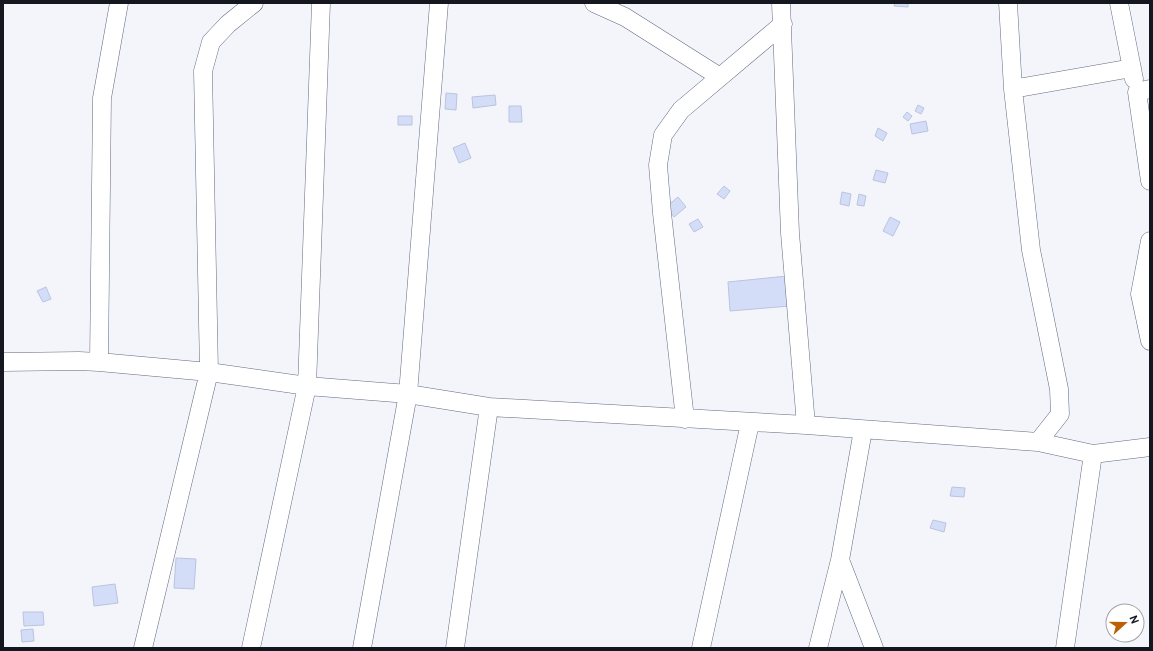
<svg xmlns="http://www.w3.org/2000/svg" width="1153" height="651" viewBox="0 0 1153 651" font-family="Overpass,sans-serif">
<rect width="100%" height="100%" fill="#f3f5fa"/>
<path fill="#d4ddf8" stroke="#bbc4df" d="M895,3H908V7L894,6Z
M446,93L457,94L456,110L445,109Z
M495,95L496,105L473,108L472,97Z
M918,105L924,108L921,114L915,111Z
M509,106H521L522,122H509Z
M907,112L912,116L908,121L903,117Z
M398,116H412V125H398Z
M926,121L928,131L912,134L910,124Z
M878,128L887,133L883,141L875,136Z
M465,143L471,158L459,163L453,148Z
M876,170L888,173L885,183L873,180Z
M724,186L730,191L724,199L717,194Z
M842,192L851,194L849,206L840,204Z
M859,194L866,196L864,206L857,205Z
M678,197L686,207L674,217L666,207Z
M890,217L900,222L893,236L883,231Z
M698,219L703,227L694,232L689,224Z
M787,276L790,306L730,311L728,282Z
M46,287L51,299L43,302L37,291Z
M952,487L965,488L964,497L950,496Z
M933,520L946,523L944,532L930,528Z
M176,558L196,559L194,589L174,588Z
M115,584L118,603L94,606L92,587Z
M23,612H43L44,625L24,626Z
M33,629L34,641L22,642L21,630Z"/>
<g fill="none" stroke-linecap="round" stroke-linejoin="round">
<g stroke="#636a82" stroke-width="19">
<path id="minor" d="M594,3L625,17L720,77
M781,3L790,233L806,425
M1008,3L1013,89L1031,250L1059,389L1060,414L1038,442
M1119,3L1134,79
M1013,89L1132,68
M1150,89L1137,92L1150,181
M1150,241L1140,294L1150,341
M3,362L79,361L99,362L209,372L307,386L408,394L489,407L806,425L1038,442L1093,454L1150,447
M99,362L102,98L119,3
M685,419L662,213L658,165L663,135L681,110L783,24
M863,430L840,560L874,648
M143,648L209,372L203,71L211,42L228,24L254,3
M251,648L307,386L321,3
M362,648L408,394L439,3
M455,648L489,407
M701,648L750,423
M818,648L840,560
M1065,648L1093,454"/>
</g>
<use href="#minor" stroke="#fff" stroke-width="18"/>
</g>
<rect width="1153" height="651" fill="none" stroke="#141720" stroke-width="8"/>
<g transform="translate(1125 623) rotate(69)"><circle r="19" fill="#ffffff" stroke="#a1a2a6"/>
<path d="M0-3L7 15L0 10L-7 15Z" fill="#bb6006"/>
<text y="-6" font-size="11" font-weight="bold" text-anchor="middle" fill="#141720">N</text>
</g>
</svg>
